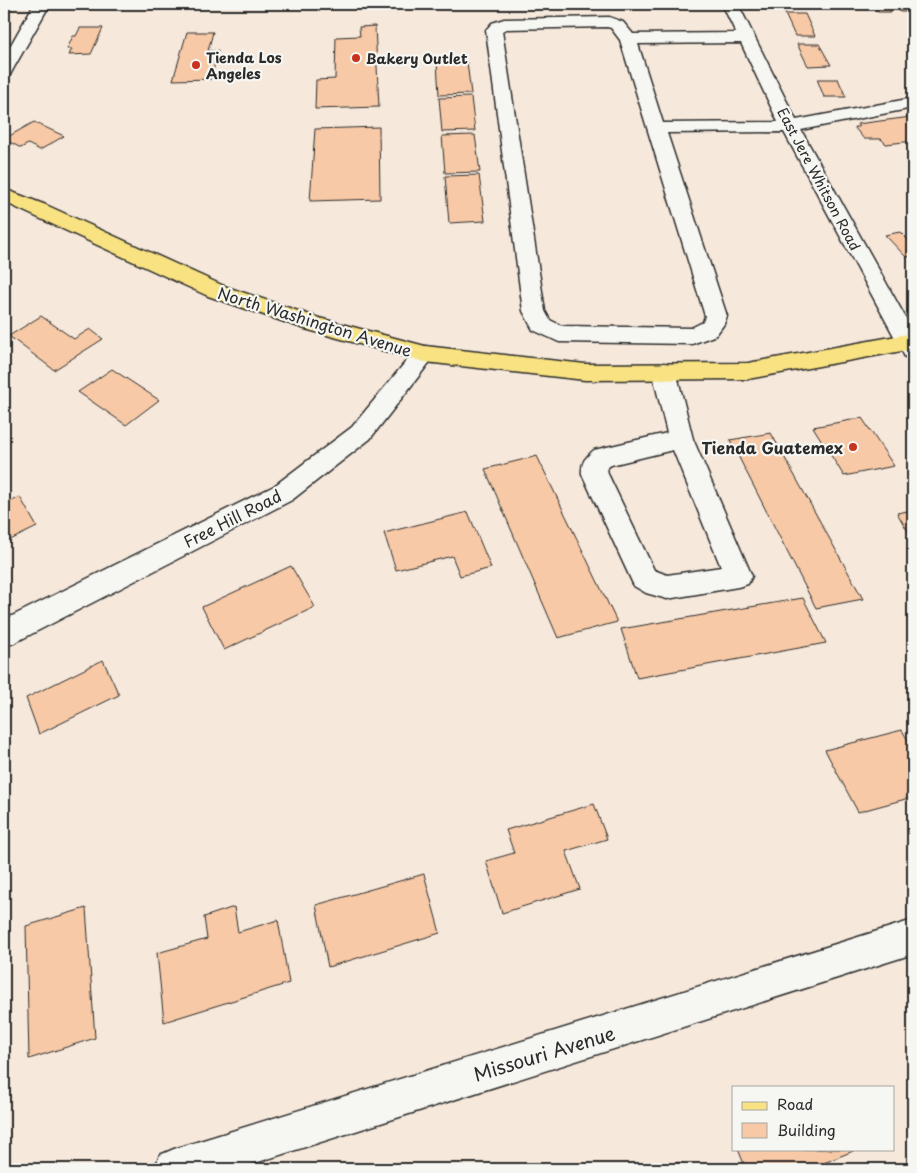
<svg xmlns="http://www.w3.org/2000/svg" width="917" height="1173" viewBox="0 0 917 1173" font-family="'Playpen Sans',sans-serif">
<rect width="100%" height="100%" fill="#f6e8db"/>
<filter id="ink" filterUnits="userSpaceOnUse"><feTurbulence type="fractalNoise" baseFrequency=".02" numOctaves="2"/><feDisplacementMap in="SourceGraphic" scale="10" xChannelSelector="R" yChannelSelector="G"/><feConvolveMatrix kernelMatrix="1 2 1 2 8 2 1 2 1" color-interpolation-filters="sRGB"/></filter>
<g filter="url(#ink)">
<path fill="#f7c9a6" stroke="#2b2b2b" d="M85,4H110L109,8L84,9Z
M873,4H904L910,12H900L897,7H888L891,12H878Z
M785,14H805L815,36H795Z
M375,26L379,107L315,109L316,80L335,79L336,37L360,36L359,27Z
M80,28H103L91,54L69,55L72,49H67L73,36H76Z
M187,32H213L208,51H218L211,79L173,80Z
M797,44H819L831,65L808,66Z
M467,62L471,94L439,95L437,63Z
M817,79H838L846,97H824Z
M471,97L475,131L442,132L439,98Z
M911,117L913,120V141L886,144L881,139H864L854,127H859L857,124Z
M34,122L64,136L40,150L28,144L21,148L4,139Z
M379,127L380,199L310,201L315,129Z
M475,135L480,172L445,173L442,136Z
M479,175L485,221L449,223L445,176Z
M900,232L908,240L913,239V256L906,257L885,235Z
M41,316L74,339L90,329L103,339L54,370L9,336Z
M112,369L159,400L126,425L78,392Z
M862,418L894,466L844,476L813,427Z
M771,433L863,599L816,608L730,440Z
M537,456L617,622L558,638L485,469Z
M20,497L37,527L4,543V505Z
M913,510V540L897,513Z
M468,512L491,568L460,576L452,556L396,570L384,533Z
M291,566L315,607L224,650L202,607Z
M803,598L826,643L637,678L621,629Z
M103,660L119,695L39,734L26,698Z
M902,730L913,749V797L858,812L825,750Z
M594,804L607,839L566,851L580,889L502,913L486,861L514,853L506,830Z
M424,874L440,933L328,967L316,905Z
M234,907L238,932L278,920L289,983L164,1022L157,953L207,939L204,917Z
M86,908L95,1038L29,1059L26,926Z
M738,1149H853V1151L824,1163L827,1169H746Z
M679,1162L682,1169H659Z"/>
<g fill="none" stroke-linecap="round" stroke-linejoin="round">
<g stroke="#2b2b2b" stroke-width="3">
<path id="minor" d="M34,4H50L12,71L10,75L4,76V57Z
M722,4H738L796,120L913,98V108L801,130L913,331V359L905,357L902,351L784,132L667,133L727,316L724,324L716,335L692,344L559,342L533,330L523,311L486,30L492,23L504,19L609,17L623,22L633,34L736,33ZM607,27L611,28L620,40L705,316L703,322L691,328L562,326L550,320L545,311L502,31L506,29ZM741,43L778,122L663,123L638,44Z
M425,346L433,348L436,354L370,439L292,500L14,643L4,646V620L274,486L352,427L417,348Z
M664,363L672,365L676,371L693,439L752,576L748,584L738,587L667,599L646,593L634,586L582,474C581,462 585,458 594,450L667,433L652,371L656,365ZM673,450L721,567L667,575L654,570L608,474L607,468L611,465Z
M913,920V954L236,1169H154L160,1155L174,1149Z"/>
</g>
<g stroke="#2b2b2b" stroke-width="3">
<path id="major" d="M4,189L46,205L224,286L319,318L425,346L585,364L748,363L913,333V349L748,379L585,380L425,362L305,329L208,296L4,202Z"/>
</g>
<use href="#minor" fill="#f6f6f2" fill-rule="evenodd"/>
<use href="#major" fill="#f8e281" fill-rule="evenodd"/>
</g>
</g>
<g fill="#c8321e" stroke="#f6f6f2" stroke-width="2">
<circle cx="356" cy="58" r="5"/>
<circle cx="196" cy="65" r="5"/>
<circle cx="853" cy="447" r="5"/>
</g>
<g text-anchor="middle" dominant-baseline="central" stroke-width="4.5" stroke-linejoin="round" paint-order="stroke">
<g font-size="14" font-weight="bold" fill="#2b2b2b" stroke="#f6f6f2" text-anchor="start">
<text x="206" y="57">Tienda Los<tspan x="206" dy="16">Angeles</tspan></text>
<text x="366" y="58">Bakery Outlet</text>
</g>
<g font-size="14" fill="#2b2b2b" stroke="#f6f6f2">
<text transform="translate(819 179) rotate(62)">East Jere Whitson Road</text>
</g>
<g font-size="16" fill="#2b2b2b" stroke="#f6f6f2">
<text transform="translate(315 321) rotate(17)">North Washington Avenue</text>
<text transform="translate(232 518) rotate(-27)">Free Hill Road</text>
</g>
<g font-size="16" font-weight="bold" fill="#2b2b2b" stroke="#f6f6f2" text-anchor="end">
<text x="843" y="447">Tienda Guatemex</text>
</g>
<g font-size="19" fill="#2b2b2b" stroke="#f6f6f2">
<text transform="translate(544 1053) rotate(-17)">Missouri Avenue</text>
</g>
</g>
<rect width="917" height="1173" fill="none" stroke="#f6f6f2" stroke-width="20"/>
<rect x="10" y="10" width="897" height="1153" fill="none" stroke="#2b2b2b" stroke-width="2" filter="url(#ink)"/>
<rect x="732" y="1086" width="162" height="65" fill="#f6f6f2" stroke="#a5a5a2"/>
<rect x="742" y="1102" width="25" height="8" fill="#f8e281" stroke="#a5a5a2"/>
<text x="777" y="1110" font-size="15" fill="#2b2b2b">Road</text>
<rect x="742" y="1123" width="25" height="15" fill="#f7c9a6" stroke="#a5a5a2"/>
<text x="777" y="1136" font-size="15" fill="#2b2b2b">Building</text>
</svg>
